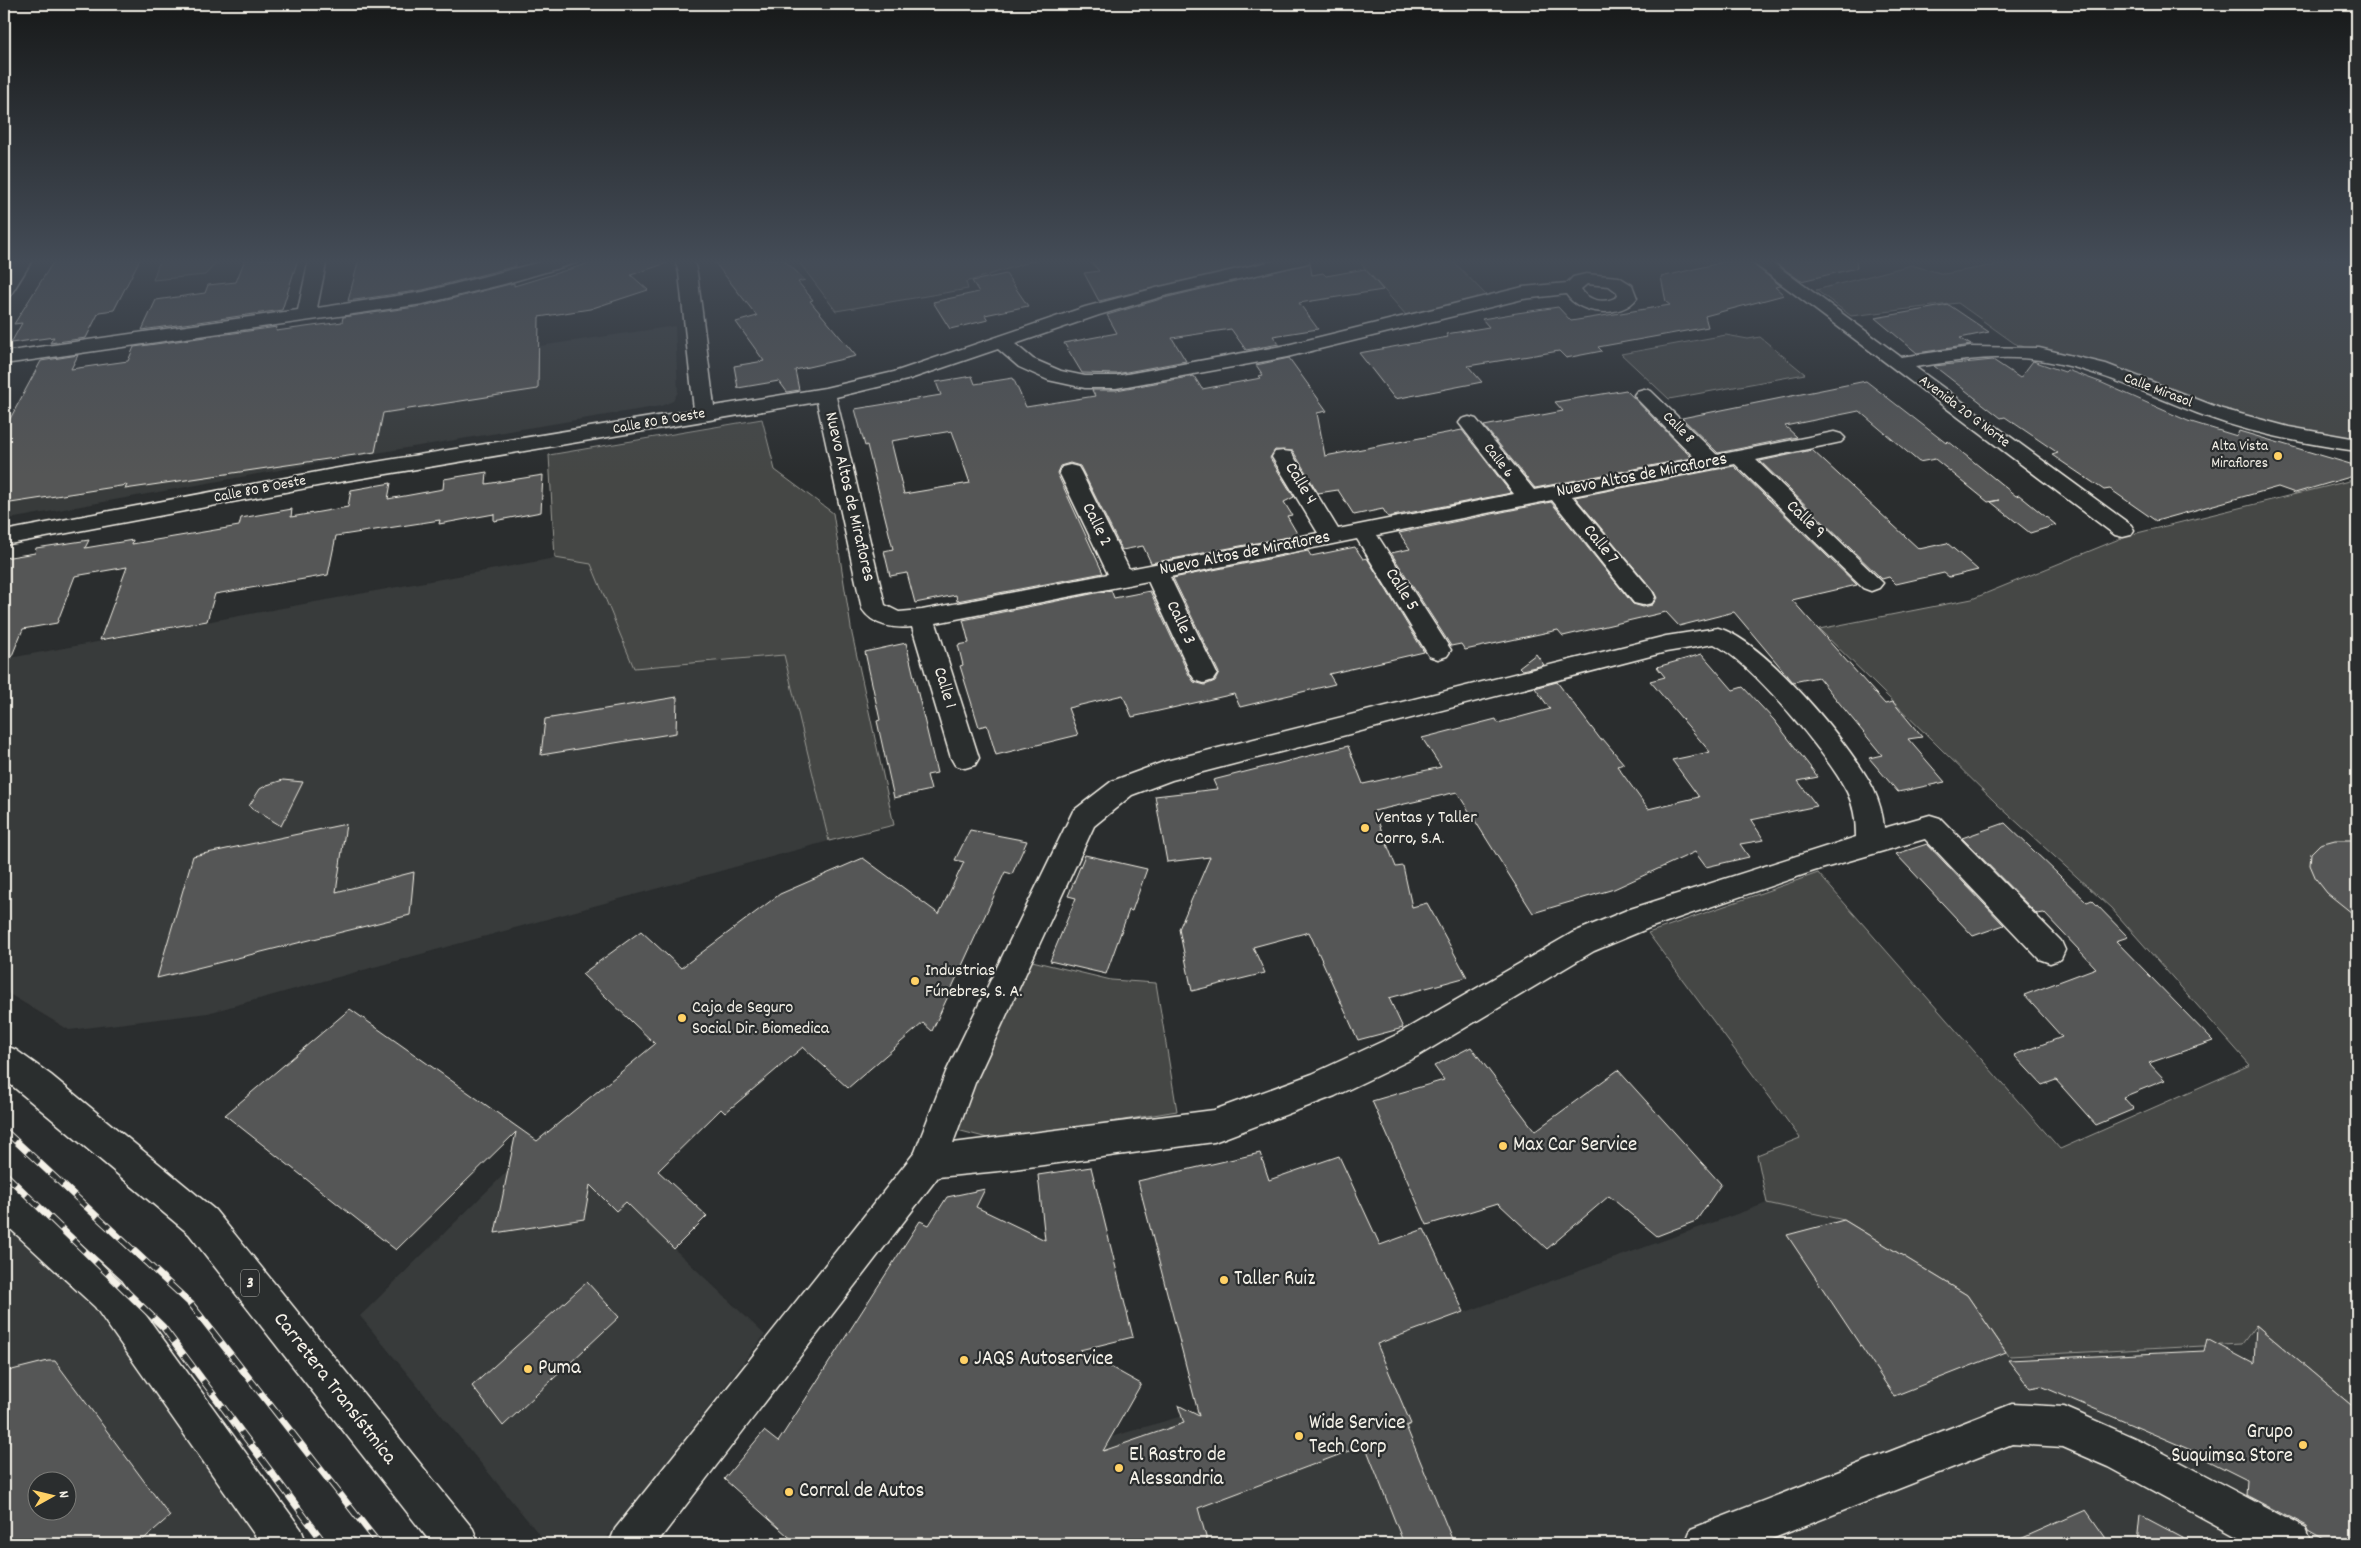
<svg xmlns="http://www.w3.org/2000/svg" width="2361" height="1548" viewBox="0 0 2361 1548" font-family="Dekko,sans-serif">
<rect width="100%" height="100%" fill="#2a2d2e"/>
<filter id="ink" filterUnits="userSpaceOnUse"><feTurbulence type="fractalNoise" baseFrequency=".02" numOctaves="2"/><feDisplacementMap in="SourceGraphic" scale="10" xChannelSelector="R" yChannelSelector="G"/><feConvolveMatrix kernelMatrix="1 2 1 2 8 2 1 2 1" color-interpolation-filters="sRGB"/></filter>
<g filter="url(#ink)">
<path fill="#373a3a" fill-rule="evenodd" d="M675,326L678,392L673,401L661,406L346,458L4,520V465L25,422Z
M555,558L591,564L634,668L784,655L829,841L208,1013L69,1030L4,991V659Z
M549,1130L765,1335L602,1544H547L360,1316Z
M4,1199L108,1294L286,1544H4ZM38,1480H68V1510H38Z
M1767,1203L1844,1220L2256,1325L2357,1410V1544H874L883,1526L1111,1437L1182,1416L1332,1364L1330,1361Z"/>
<path fill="#444645" stroke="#9c9c96" d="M160,259H220L205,275L153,280Z
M807,259H1039L966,282L968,289L836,311L798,261Z
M1357,259H1451L1487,296L1406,315Z
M2029,259H2357V445L2287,433L2039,354L2014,343L1958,303L1851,316L1816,290L1911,265L1944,274Z
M1726,335L1748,339L1760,337L1805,374L1669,399L1621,354Z
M762,419L775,470L833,513L852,634L894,825L829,841L784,655L634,668L591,564L555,558L549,455Z
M2357,479V1410L2256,1325L2242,1344L2009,1356L1967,1295L1844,1220L1767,1203L1757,1155L1800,1138L1648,933L1818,873L2060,1149L2250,1065L2111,908L1997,804L1819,629L1972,599L2129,535Z
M1028,960L1111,980L1156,983L1177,1111L999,1141L946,1127Z"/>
<path fill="#555756" stroke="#f4f1e8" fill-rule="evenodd" d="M55,259H140L114,310L99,312L86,338L50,343L54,337L11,343L22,323L14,324Z
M245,259H298L282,310L142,330L156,300L205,293L208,285L236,282Z
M359,259H516V266L423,290L348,301Z
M603,259H666L667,263L631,275L648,290L590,309L539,317L538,389L383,413L375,452L125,489L127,485L4,504V430L41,361L78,355L71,369L128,361L134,347L277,327L276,331L342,322L343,317L423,306L514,283V286Z
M712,259H783L805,280L798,282L813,300L810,301L856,356L795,370L799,390L787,392L779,381L738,388L734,366L764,361L736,322L757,316Z
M1088,259H1275L1099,301L1084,273L1099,271Z
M1736,259H1746L1781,286L1775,287L1784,295L1705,316L1708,327L1598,347L1602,351L1566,358L1559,351L1468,366L1482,382L1395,399L1359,353L1448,337L1446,334L1489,327L1482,319L1517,313L1558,307L1571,321L1670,305L1666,302L1661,277Z
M1770,259H1856L1857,268L1801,281Z
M1310,263L1312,275L1323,273L1326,276L1365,269L1383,290L1299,303L1318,329L1273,336L1279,344L1246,350L1231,329L1172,338L1186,361L1116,374L1082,373L1064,343L1117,333L1107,315L1164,298Z
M1006,274L1028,306L985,315L988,320L950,329L933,302L979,292L972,281Z
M1949,305L1989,332L1960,338L1971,345L1917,353L1875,318Z
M1289,358L1327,411L1317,413L1325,456L1462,430L1511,493L1388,517L1383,509L1354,515L1338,490L1318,493L1293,451L1275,450L1270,458L1294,497L1284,502L1292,515L1287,516L1298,535L1151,563L1143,546L1122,550L1080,466L1070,463L1060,466L1057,473L1103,573L957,601L956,595L915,603L907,573L890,576L884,551L893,549L867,445L865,446L855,409L941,395L936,382L972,376L975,384L1013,378L1026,407L1095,396L1092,390H1116L1194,376L1202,389L1261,378L1259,376L1263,375L1256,365ZM952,431L970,483L904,494L891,441Z
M1993,360L2020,378L2033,361L2065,372L2067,370L2100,382L2188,421L2237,436L2239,431L2357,466V475L2295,493L2278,487L2156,521L2110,489L2104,490L2052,455L2058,453L2005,417L2001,418L1934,366Z
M1866,381L1946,443L1948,441L2016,496L2019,495L2056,525L2030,533L1991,502L1999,500L1988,502L1935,459L1919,462L1859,411L1785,426L1797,437L1718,453L1682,418Z
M1626,390L1692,458L1535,488L1484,426L1563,411L1555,402Z
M1812,450L1919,549L1947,543L1978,570L1949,577L1944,573L1896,584L1889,577L1882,579L1760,461Z
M1734,466L1857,585L1792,600L1885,704L1893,702L1922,737L1908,739L1945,782L1898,792L1869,758L1882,755L1818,677L1793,682L1734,612L1679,626L1666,612L1563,636L1558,630L1465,650L1461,644L1451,646L1391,553L1410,549L1399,533L1551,502L1633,604L1643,607L1652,605L1657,598L1653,590L1575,497Z
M487,472L486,484L543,475L541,512L494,521V514L439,524L440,520L336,536L328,575L215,594L207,621L100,640L127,567L75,576L57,623L23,629L4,675V558L35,553L36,548L89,540L85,548L133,540L132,544L239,526L241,518L292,509L291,517L348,507L351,490L391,483L388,499L443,489L444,479Z
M1355,547L1363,559L1367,558L1424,652L1329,674L1335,684L1240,707L1234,694L1132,717L1123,695L1068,708L1078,735L996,755L987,725L979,727L960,666L963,665L958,645L969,643L963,620L1111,590L1114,598L1150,591L1189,675L1194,682L1205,685L1215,681L1219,673L1173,578L1308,551L1311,556Z
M906,643L937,773L927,775L931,790L894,798L877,721L880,720L865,652Z
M1536,654L1544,665L1522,670L1519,667Z
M1702,654L1733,690L1743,687L1774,720L1818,777L1798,781L1817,806L1751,820L1764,840L1740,844L1749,857L1706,867L1695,852L1614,889L1533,913L1457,792L1374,811L1396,867L1403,866L1412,907L1427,903L1467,977L1389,998L1403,1028L1358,1040L1309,932L1253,947L1265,973L1192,991L1179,929L1210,857L1167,862L1155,796L1217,789L1213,780L1348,746L1363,784L1441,767L1422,738L1496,719L1498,723L1550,709L1535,688L1557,682L1601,740L1603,739L1624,764L1617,766L1648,809L1699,797L1672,760L1710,752L1650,681L1665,677L1657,667Z
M677,697L676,733L541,755L545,719Z
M283,780L303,782L281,826L249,806L260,789L267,785Z
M2005,823L2087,902L2092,900L2128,937L2116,941L2213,1041L2149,1063L2165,1080L2123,1097L2134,1109L2096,1125L2056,1080L2042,1085L2014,1055L2062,1037L2024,995L2096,968L2044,913L2037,914L1962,838Z
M346,824L336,892L414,872L410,915L157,978L193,856Z
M970,830L1027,841L1012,874L1005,872L932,1031L923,1023L848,1088L803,1047L725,1113L721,1109L658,1171L707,1216L674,1249L626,1202L616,1211L590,1185L584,1219L495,1233L516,1132L396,1250L225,1115L350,1009L537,1141L655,1044L582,974L641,931L681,968L780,894L863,858L939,914L964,862L955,860Z
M2335,840H2357V917L2327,893L2316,879L2310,865L2311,853L2320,844Z
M1927,844L2004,925L1973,936L1896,854Z
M1085,855L1147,869L1132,911L1129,910L1106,974L1050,961L1076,898L1068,896Z
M1471,1047L1535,1131L1618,1070L1721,1184L1696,1221L1657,1236L1609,1196L1547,1249L1498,1203L1427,1225L1372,1101L1444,1080L1434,1066Z
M1260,1153L1269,1180L1339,1156L1380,1245L1424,1229L1464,1312L1377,1344L1411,1424L1406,1426L1454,1544H1404L1365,1445L1198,1508L1208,1544H797L724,1479L764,1431L778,1442L920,1221L929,1225L947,1197L985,1189L976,1207L1045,1240L1038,1175L1091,1167L1133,1337L1080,1350L1141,1384L1103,1451L1184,1423L1178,1405L1199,1416L1138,1181Z
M1844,1220L1967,1295L2006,1352L1894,1396L1787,1235Z
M587,1282L619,1317L503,1426L472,1386Z
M2256,1325L2357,1410V1544H2330L2309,1532L2307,1527L2246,1495L2247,1480L2207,1460V1457L2041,1386L2030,1388L2008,1360L2204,1351L2207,1339L2254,1364Z
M48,1361H55L170,1516L138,1544H4V1372ZM38,1480H68V1510H38Z
M2086,1510L2110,1544H2009Z
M2140,1515L2195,1544H2137Z"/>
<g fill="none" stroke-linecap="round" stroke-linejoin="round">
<g stroke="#f4f1e8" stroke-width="3">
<path id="minor" d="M15,259H33L10,296L4,297V278Z
M309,259H327L317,308L423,292L552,259H579L576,263L504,284L423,304L4,364V352L298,310Z
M675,259H693L697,273L714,406L825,388L894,372L1085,307L1160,287L1281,259H1311L1308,263L1164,296L1099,315L1015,344L1033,359L1061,371L1085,376H1116L1287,345L1523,287L1567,283L1573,277L1586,274L1619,277L1632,285L1637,298C1622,319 1579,315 1566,294L1523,299L1287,357L1116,388H1085L1048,380L1019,367L998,349L907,380L836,397L885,605L899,612L922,610L1108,574L1059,472L1062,467L1070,465L1078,467L1081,472L1129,569L1318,533L1272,457L1275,452L1283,451L1291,452L1338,529L1514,494L1459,423L1462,419L1469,417L1476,419L1534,490L1696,459L1637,399L1634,395L1637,391L1644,389L1651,391L1717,455L1834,432L1841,434L1845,438L1841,442L1756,460L1883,583L1879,588L1871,591L1863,588L1735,464L1572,496L1652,591L1655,597L1652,603L1643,605L1634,603L1552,500L1377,535L1451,650L1447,656L1438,659L1429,656L1357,539L1170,577L1217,674L1213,680L1204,683L1195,680L1191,674L1148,581L936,623L979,758L975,765L965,768L955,765L951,758L912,627C894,629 873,626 862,609L817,402L333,483L4,545V531L333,469L694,410L679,273ZM1587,284L1609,286L1617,292L1618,296C1607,304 1588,302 1581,289Z
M1748,259H1768L1901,357L1971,347L2039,348L2106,364L2222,409L2289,427L2357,439V451C2307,444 2254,434 2205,416C2151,396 2098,369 2040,360C2001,354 1954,361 1915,367L2131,525L2134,530L2131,535L2123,537L2115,535Z
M1718,628C1764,640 1851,745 1873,788C1879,801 1883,814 1884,828L1930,815L1940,818L2061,941L2065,950L2061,959L2050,963L2039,959L1925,839L1814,871L1649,928L1594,951L1418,1056L1335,1096L1214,1142L999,1171L938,1177L656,1544H609L615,1529L915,1152L946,1072L1073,811L1112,781L1166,761L1666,636ZM1714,644C1752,663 1827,753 1847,792C1854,806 1856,821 1856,837L1627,910L1572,933L1394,1036L1312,1074L1214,1110L953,1143L975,1083L1094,826L1132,795L1172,780L1666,652Z
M2012,1404L2064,1407L2078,1413L2137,1439L2306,1529L2312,1544H2251L2109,1467L2063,1447L2012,1444L1759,1544H1685L1691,1529Z"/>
</g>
<g stroke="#f4f1e8" stroke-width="3">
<path id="major" d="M4,1045L16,1050L51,1075L215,1210L473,1529L479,1544H432L189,1234L4,1079Z
M4,1182L17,1187L121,1281L301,1529L307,1544H261L95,1307L4,1223Z"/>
</g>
<use href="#minor" fill="#2a2d2e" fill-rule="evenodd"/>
<use href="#major" fill="#2a2d2e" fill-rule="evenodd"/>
<g stroke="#f4f1e8" stroke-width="7">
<path id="rail" d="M4,1130L191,1304L379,1544
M4,1173L163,1327L325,1544"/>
</g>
<use href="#rail" stroke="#2a2d2e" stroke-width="5" stroke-dasharray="16" stroke-linecap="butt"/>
</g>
</g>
<linearGradient id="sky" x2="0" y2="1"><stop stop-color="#171919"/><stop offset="0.55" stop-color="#444c57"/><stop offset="1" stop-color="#444c57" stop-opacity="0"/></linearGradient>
<rect width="2361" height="475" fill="url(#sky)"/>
<g fill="#ffd166" stroke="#2a2d2e" stroke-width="2">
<circle cx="2278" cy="456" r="5"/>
<circle cx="1365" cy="828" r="5"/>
<circle cx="915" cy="981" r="5"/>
<circle cx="682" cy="1018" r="5"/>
<circle cx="1503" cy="1146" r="5"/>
<circle cx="1224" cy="1280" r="5"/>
<circle cx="964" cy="1360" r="5"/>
<circle cx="528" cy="1369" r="5"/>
<circle cx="1299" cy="1436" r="5"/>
<circle cx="2303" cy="1445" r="5"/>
<circle cx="1119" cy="1468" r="5"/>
<circle cx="789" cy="1492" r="5"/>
</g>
<g text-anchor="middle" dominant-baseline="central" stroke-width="4.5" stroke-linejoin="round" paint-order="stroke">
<g font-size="15" fill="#f4f1e8" stroke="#2a2d2e">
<text transform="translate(2158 391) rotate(21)">Calle Mirasol</text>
<text transform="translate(1964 412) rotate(37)">Avenida 20 G Norte</text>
<text transform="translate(659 422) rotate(-10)">Calle 80 B Oeste</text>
<text transform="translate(1678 428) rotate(45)">Calle 8</text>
<text transform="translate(1498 461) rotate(52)">Calle 6</text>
<text transform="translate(260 490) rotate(-11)">Calle 80 B Oeste</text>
</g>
<g font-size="15" fill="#f4f1e8" stroke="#2a2d2e" text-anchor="end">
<text x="2268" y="447">Alta Vista<tspan x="2268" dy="17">Miraflores</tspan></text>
</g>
<rect fill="#2a2d2e" stroke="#b7b6b0" stroke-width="1" x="241" y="1269.5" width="18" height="27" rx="4"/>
<g font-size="16" font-weight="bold" fill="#f4f1e8">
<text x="250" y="1283">3</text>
</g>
<g font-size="18" fill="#f4f1e8" stroke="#2a2d2e">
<text transform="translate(1642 476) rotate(-11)">Nuevo Altos de Miraflores</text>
<text transform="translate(1300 484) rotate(59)">Calle 4</text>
<text transform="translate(849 497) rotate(77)">Nuevo Altos de Miraflores</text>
<text transform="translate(1805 520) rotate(44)">Calle 9</text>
<text transform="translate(1096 525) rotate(64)">Calle 2</text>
<text transform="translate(1600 545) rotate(51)">Calle 7</text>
<text transform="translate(1245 554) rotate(-11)">Nuevo Altos de Miraflores</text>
<text transform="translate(1401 590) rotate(58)">Calle 5</text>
<text transform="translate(1180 623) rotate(65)">Calle 3</text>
<text transform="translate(944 688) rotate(73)">Calle 1</text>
</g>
<g font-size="18" fill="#f4f1e8" stroke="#2a2d2e" text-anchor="start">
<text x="1375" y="818">Ventas y Taller<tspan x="1375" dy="21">Corro, S.A.</tspan></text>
<text x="925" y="971">Industrias<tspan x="925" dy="21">Fúnebres, S. A.</tspan></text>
<text x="692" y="1008">Caja de Seguro<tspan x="692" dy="21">Social Dir. Biomedica</tspan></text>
</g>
<g font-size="21" fill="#f4f1e8" stroke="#2a2d2e" text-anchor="start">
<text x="1513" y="1146">Max Car Service</text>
<text x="1234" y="1280">Taller Ruiz</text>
<text x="974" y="1360">JAQS Autoservice</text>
<text x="538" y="1369">Puma</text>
<text x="1309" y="1424">Wide Service<tspan x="1309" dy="24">Tech Corp</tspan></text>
<text x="2293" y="1433" text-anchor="end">Grupo<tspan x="2293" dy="24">Suquimsa Store</tspan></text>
<text x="1129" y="1456">El Rastro de<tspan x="1129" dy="24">Alessandria</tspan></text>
<text x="799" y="1492">Corral de Autos</text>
</g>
<g font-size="21" fill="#f4f1e8" stroke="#2a2d2e">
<text transform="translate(334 1389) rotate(52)">Carretera Transístmica</text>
</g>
</g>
<rect width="2361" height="1548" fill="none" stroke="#2a2d2e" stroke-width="20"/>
<rect x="10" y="10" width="2341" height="1528" fill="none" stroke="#f4f1e8" stroke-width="2" filter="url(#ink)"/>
<g transform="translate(52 1496) rotate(82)"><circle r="24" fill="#2a2d2e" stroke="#7b7b78"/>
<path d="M0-4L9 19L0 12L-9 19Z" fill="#ffd166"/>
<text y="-8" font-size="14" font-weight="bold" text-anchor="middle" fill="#f4f1e8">N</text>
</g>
</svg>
